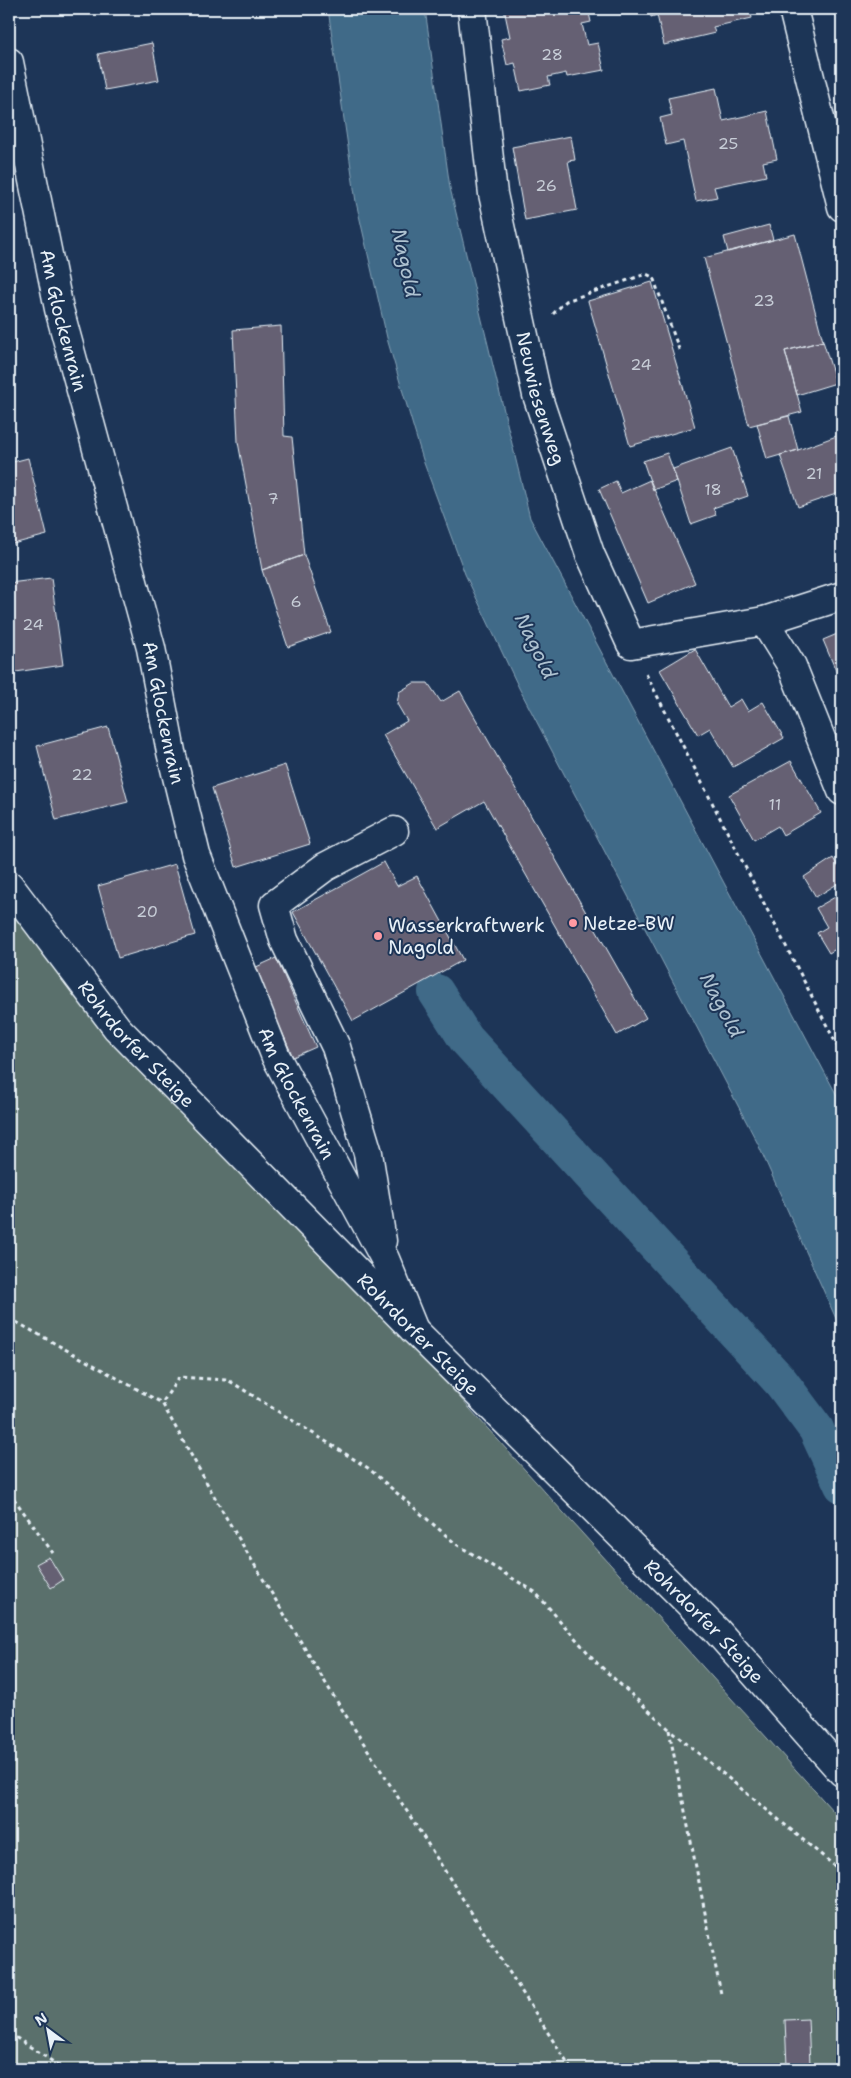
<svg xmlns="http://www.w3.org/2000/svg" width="851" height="2078" viewBox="0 0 851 2078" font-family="'Shantell Sans',sans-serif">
<rect width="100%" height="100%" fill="#1d3557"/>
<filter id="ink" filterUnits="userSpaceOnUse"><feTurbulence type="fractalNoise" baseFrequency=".02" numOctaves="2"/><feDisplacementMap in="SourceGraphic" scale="10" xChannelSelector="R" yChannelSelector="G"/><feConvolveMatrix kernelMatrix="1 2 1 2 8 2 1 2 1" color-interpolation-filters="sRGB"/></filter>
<g filter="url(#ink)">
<path fill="#5a706c" stroke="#a1b0b2" d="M9,859L85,998L340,1265L842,1821V2069H9Z"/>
<path fill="#416b88" stroke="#84a1b5" d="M328,9H425L450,188L530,518L842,1105V1332L757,1142L519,688L465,574L424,463L388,342L356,202Z"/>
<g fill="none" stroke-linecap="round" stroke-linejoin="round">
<path stroke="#416b88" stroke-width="36" d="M436,992L466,1039L781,1382L816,1429L842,1485"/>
</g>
<path fill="#656173" stroke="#e8f1f8" d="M504,9H588L591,22L582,24L587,45L598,43L604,70L567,77L566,73L548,77L550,85L521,91L515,63L507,65L501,39L510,37Z
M649,9H750L752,18L713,27L715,33L664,45L657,15L651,17Z
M152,43L159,80L105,90L98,54Z
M716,88L723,121L767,111L777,159L763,162L766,176L714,187L717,197L696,201L683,141L666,145L660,118L672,115L668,98Z
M571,136L575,160L568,161L577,210L525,220L512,147Z
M769,225L773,240L728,252L724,237Z
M795,234L823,341L785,351L802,412L749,426L704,258Z
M652,282L695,427L630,446L588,301Z
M281,326L284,436L292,437L304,555L262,570L238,442L233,330Z
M823,341L836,383L797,395L785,351Z
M789,416L798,450L767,459L757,424Z
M842,434V492L798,507L780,455L798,450Z
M732,448L748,496L713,508L716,515L691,524L673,469Z
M667,453L677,481L653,490L643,461Z
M28,458L47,535L9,545V463Z
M650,480L695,583L648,603L599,489L616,481L621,493Z
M304,555L331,632L288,647L262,570Z
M51,578L63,665L9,673V583Z
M842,632V685L823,640Z
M695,649L728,707L741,699L748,711L763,702L784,738L733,767L710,728L698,735L660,670Z
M414,683H428L441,702L460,691L646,1018L617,1035L484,801L437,828L383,735L407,721L397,704L399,692Z
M108,727L128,802L56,820L37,746Z
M791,761L821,813L783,835L778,826L754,840L729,795Z
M285,765L310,844L236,867L212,788Z
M833,858L842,873V881L816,897L804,877Z
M384,862L397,886L417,876L463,960L353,1021L293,912Z
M175,864L195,935L118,958L98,886Z
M842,893V948L841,946L829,953L817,933L827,927L816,908Z
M276,958L316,1047L293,1057L254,968Z
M49,1557L63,1580L51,1588L36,1564Z
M808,2019L810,2065L787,2066L785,2020Z"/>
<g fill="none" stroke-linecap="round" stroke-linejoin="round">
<g stroke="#e8f1f8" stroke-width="31">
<g id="minor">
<path id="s1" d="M472,9L493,194L537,395L590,554L631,644L764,621L842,596"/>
<path d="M793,9L842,207"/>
<path id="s2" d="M9,62L59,309L151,648L171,752L196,855L276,1057L385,1259L414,1330"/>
<path d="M764,621L792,666L842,791"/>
<path id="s3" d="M9,885L117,1028L414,1330L717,1631L842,1772"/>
<path d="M382,1241L368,1153L336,1047L284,940L274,905L325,867L394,831"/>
</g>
</g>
<path stroke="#e8f1f8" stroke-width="3" stroke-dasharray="4 4" stroke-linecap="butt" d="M553,314L566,301L646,274L653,277L680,352
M646,674L842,1055
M9,1318L162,1403
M9,1492L53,1553
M669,1730L721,1994
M9,2033L64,2069
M571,2069L331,1692L227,1519L162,1403L179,1377L228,1380L368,1468L456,1544L535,1592L597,1663L669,1729L842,1872"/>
<use href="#minor" stroke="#1d3557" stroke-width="28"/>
</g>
</g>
<g fill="#ff9aa2" stroke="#1d3557" stroke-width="2">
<circle cx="573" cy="923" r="5"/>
<circle cx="378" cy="936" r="5"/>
</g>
<g text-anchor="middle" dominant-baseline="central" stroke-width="4" stroke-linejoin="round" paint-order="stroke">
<g font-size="16" fill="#c7cdd7">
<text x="552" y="54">28</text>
<text x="728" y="143">25</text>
<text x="546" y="185">26</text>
<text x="764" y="300">23</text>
<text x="641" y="364">24</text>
<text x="814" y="473">21</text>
<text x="713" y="489">18</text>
<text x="273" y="498">7</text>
<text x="296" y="601">6</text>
<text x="33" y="624">24</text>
<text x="82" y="774">22</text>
<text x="775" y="804">11</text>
<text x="147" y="911">20</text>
</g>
<g font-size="19" fill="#e8f1f8" stroke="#1d3557">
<text stroke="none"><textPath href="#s2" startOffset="264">Am Glockenrain</textPath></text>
<text stroke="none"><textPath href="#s1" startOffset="396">Neuwiesenweg</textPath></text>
<text stroke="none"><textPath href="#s2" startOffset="669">Am Glockenrain</textPath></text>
<text stroke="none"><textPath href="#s3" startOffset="204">Rohrdorfer Steige</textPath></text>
<text stroke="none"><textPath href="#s2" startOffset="1074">Am Glockenrain</textPath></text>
<text stroke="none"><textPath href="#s3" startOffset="609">Rohrdorfer Steige</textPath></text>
<text stroke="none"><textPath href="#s3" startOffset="1014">Rohrdorfer Steige</textPath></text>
</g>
<g font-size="19" fill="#e8f1f8" stroke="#1d3557" text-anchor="start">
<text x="583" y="923">Netze-BW</text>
<text x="388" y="925">Wasserkraftwerk<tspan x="388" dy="22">Nagold</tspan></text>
</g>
<g font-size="20" font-style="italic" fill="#aec2d1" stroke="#1d3557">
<text transform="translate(406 263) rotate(78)">Nagold</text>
<text transform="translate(536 646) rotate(64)">Nagold</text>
<text transform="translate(722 1005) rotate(62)">Nagold</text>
</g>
</g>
<rect width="851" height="2078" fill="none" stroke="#1d3557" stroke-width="30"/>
<rect x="15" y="15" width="821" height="2048" fill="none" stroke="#e8f1f8" stroke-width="2" filter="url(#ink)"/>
<g transform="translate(48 2030) rotate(328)" stroke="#1d3557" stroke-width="4" paint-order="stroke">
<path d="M0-4L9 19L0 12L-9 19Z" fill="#e8f1f8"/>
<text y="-8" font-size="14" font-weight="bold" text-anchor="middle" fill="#e8f1f8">N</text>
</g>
</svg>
